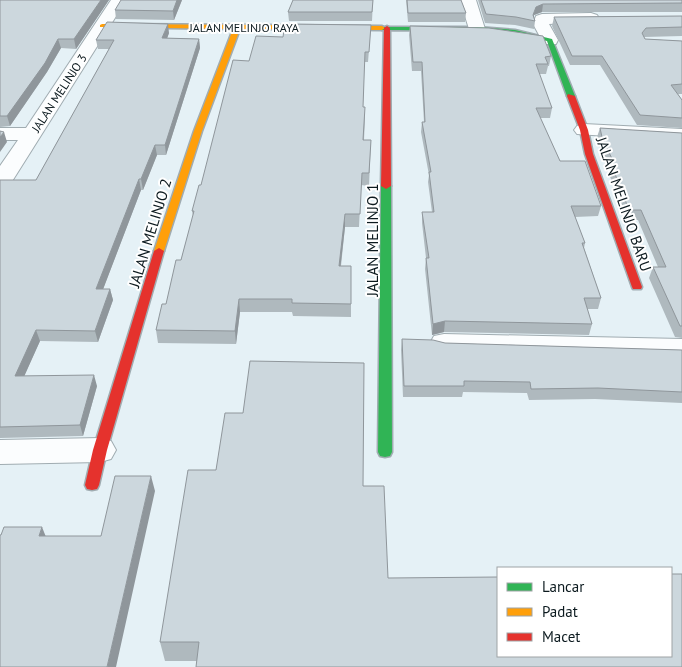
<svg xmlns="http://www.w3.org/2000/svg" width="682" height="667" viewBox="0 0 682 667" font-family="'PT Sans',sans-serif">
<rect width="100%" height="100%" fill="#e5f1f6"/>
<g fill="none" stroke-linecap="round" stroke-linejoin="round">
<g stroke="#a0acb1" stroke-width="2">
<path id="street" d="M111,0H123L125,2L11,183L8,188L0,190V166L18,140H0V128H26Z
M460,0H476L485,29L483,32H471L469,29Z
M591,13L597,15L599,18L597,21L549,24L558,40L556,44H544L533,24L536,16L542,14Z
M584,124L682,129V141L577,134L574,130L577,126Z
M444,334L682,339V359L444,352L434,350L430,343L434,336Z
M100,438L111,441L116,450L111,459L100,462L0,464V440Z"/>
</g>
<g stroke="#a0acb1" stroke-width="3">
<path id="fast" d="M380,27H477L515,30L552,39L575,96L571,98L567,96L547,41C492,29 438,31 382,30L379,28Z
M386,183L391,186L392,452L390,456L385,457L380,456L378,452L381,186Z"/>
</g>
<g stroke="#a0acb1" stroke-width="3">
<path id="slow" d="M102,24L382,26L385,28L382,30L240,29L202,131L164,251L159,254L154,251L194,131L233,29L100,27V25Z"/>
</g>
<g stroke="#a0acb1" stroke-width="3">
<path id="jam" d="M387,26L390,28L391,186L386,189L381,186L384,28Z
M568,94L575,96L588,130L593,154L642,287L641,289H633L632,287L585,154L580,130L567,96Z
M159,248L164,251L107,450L99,485L97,489L92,490L87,489L85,485L93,450L154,251Z"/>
</g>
<use href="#street" fill="#fbfdfe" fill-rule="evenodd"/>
<use href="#fast" fill="#30b455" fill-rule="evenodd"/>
<use href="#slow" fill="#ff9f0a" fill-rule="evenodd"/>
<use href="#jam" fill="#e5322d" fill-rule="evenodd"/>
</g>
<path fill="#afb9be" d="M0,0H109L76,49L61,48L47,72L10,126L0,127Z
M182,0L174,20L116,19L115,10Z
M293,0H373L372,21H289L288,12Z
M406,0H461L466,13L465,22H408Z
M478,0H682V12H542L534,15V17L535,21L534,29L515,25L485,23Z
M682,16V36L644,37L645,39L682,41V94H678L682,100V128L637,125L600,65H570L552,26L554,17Z
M371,25L368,62H364L363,107L365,118L364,140H371L369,186L361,185L359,227H345L341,266H351V317L293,316L292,312H240L236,344L158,343L156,330L166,304L181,260L193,216L192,211L249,61L283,37Z
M410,26L551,56L549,66H548L546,74H539L552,108L550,118H540L560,161L601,206L598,216L575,217L585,243L584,248L601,298L598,309H587L592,324L589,335L444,332L432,335L425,269L426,258L422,223V212H432L428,182L429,175L421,132L422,122H424L421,71H412L409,35Z
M169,33L167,38L199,39L200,48L166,155H157L143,190H141L103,289H110L113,300L98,342L40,341L24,376L97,386L83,436L0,438V180H36L109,49H98L96,40Z
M600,128L682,133V338L675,337L649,278L653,267H658L638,220H626L608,171L609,167L599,146L597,137Z
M402,339L445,343L682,350V403L595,399L529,400L527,393L463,392L462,397H403L401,350Z
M364,363L197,661H165L160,642L216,470L243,413Z"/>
<path fill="#8f969b" d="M101,0H109L76,49L74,39Z
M177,0H182L174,20L173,11Z
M543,4L542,12L534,15L532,20L533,15L536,7Z
M168,24L169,33L164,47L162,38Z
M58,39L61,48L47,72L10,126L7,116Z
M199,39L200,48L166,155L165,145Z
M4,132L7,142L0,152V137Z
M155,145L157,155L143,190L141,179Z
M139,179L141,190L99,300L96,289Z
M345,214V227L339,279V266Z
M110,289L113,300L98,342L95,331Z
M239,299L240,312L236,344L235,331Z
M445,321L444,332L432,335L433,324Z
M36,330L40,341L19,388L15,376Z
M94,375L97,386L83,436L80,425Z
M151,476L155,491L116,667H107Z
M42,527L48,542L39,536Z"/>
<path fill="#ccd7dd" stroke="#8f969b" d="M0,0H101L74,39H58L45,63L7,116H0Z
M121,0H177L173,11L115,10Z
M293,0H373L372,12H288Z
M407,0H461L466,13H408Z
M481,0H682V3L543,4L536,7L533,15L535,21L516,17L486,14Z
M682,16V27L646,28L642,33L645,39L682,41V84L671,85L682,100V118L640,115L602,56H572L554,17Z
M107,22L168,24L162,38L199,39L165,145H155L141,179H139L96,289H110L95,331L36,330L15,376L94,375L80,425L0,427V180H36L114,40H96Z
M285,24L371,25L369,52H365L363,107H365L363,140H371L369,173H362L360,214H345L339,266H351V304L292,303V299H239L235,331L156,330L162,304H166L176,260H181L194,211H192L199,185H201L233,60L249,61L256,36L283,37Z
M410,26L489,28L543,36L551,56L545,57L548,64H536L552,108H536L560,161H585L601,206H571L585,243H582L601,298H584L592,324L445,321L433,324L426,258H429L422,212H434L429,172H431L422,122H425L422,62H413Z
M600,128L682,133V326H680L653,267H666L641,210H629L610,161H613L602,137Z
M0,131L4,132L0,137Z
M402,339L433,340L445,343L682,350V392L598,388L531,389L530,382L464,381V386H404Z
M250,361L364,363L363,486H384L388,578L498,577V656H671V574H682V667H196L199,642H160L188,470H216L225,413H243Z
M115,476H151L107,667H0V535H1L4,527H42L39,536H101Z"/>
<g text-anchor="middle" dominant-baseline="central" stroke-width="4" stroke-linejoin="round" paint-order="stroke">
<g font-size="12" fill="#0c1a1f" stroke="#fff">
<text x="244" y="27">JALAN MELINJO RAYA</text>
<text transform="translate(59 93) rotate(-57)">JALAN MELINJO 3</text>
</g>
<g font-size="15" fill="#0c1a1f" stroke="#fff">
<text transform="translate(624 204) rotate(71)">JALAN MELINJO BARU</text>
<text transform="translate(150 233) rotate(-73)">JALAN MELINJO 2</text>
<text transform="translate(372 240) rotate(-90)">JALAN MELINJO 1</text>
</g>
</g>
<rect x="497" y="567" width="175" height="90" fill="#ffffff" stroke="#9ea3a5"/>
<rect x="507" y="583" width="25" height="8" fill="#30b455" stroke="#9ea3a5"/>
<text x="542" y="592" font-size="15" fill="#0c1a1f">Lancar</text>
<rect x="507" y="608" width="25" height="8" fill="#ff9f0a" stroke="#9ea3a5"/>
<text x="542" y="617" font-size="15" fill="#0c1a1f">Padat</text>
<rect x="507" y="633" width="25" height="8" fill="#e5322d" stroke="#9ea3a5"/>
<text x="542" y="642" font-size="15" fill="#0c1a1f">Macet</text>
</svg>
